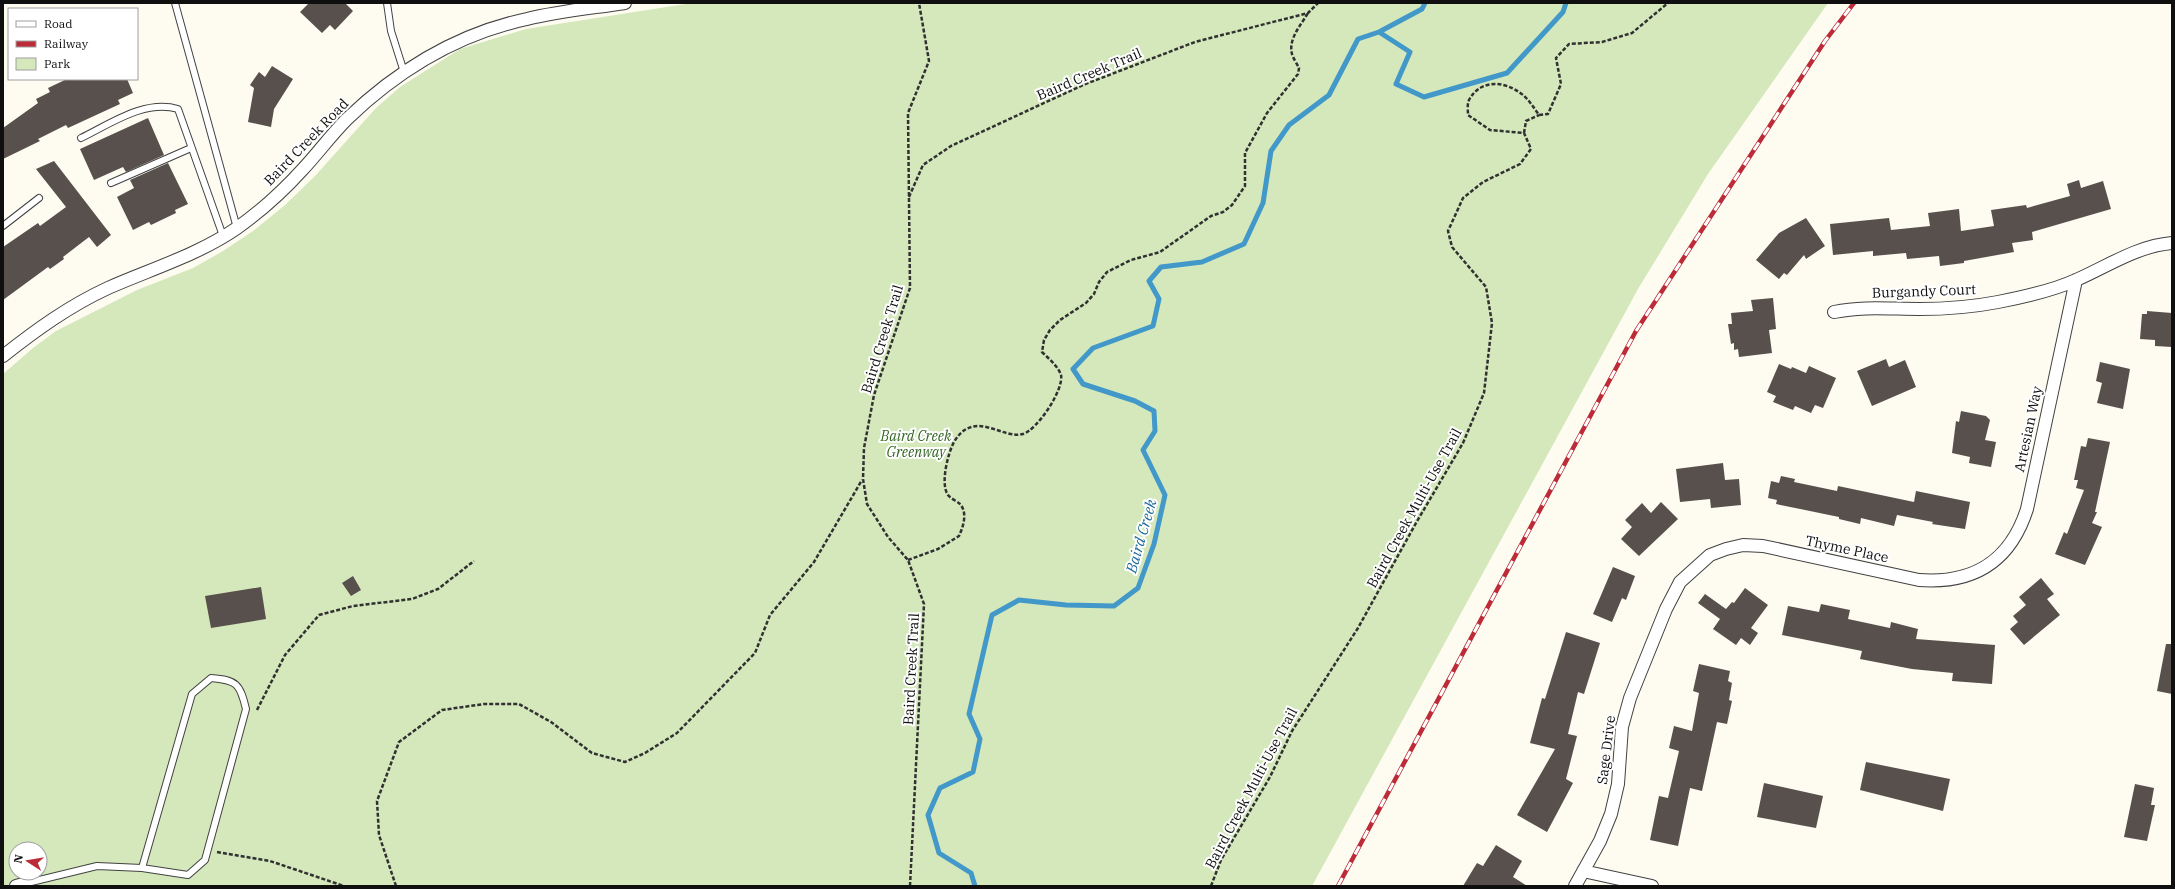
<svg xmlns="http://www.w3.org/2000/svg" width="2175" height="889" viewBox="0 0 2175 889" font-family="'IBM Plex Serif',serif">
<rect width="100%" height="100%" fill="#fefbf1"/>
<path fill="#d4e8bc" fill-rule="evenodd" d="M692,3H1828L1708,174L1638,289L1312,886H3V374L33,348L56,331L137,290L193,268L223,251L253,231L285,205L315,176L376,108L400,87L460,49L526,29ZM16,849H40V873H16Z"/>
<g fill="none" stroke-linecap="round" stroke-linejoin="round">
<path stroke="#4198c9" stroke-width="5" d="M1379,32L1422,9L1425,3
M975,886L971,873L939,853L928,815L940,788L973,772L980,739L969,714L992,615L1019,600L1066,605L1114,606L1138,588L1154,544L1165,495L1143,450L1155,431L1154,411L1135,401L1083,384L1073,369L1093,348L1153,326L1159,299L1149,281L1161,267L1202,262L1244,244L1263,203L1271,151L1289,125L1329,95L1358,39L1379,32L1410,52L1396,84L1424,97L1507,73L1563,12L1566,3"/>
</g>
<path fill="#57504c" d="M309,3H345L353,11L335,30L330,25L322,33L300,12Z
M272,66L293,79L274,109L271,127L248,122L254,88L250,85L259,72L265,77Z
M67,79H127L133,93L118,100L120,104L68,128L66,125L38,139L40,141L3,159V128L38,103L36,99L50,92L48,88Z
M148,118L164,155L126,172L123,167L94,180L80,149Z
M54,161L111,235L97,247L89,237L63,257L64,259L50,269L48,267L3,300V247L38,223L40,226L66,207L36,169Z
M168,163L188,204L175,210L176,213L151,225L149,222L133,230L117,197L134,188L130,180Z
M2079,180L2081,188L2103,181L2111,209L2032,232L2033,240L2012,243L2014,252L1964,261V263L1940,266L1939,256L1907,259L1906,253L1873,256V251L1833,255L1830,224L1889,218L1891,230L1930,226L1928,213L1959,209L1961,231L1994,226L1991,210L2026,205L2027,208L2070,196L2067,184Z
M1806,218L1825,246L1806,259L1804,255L1787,275L1784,273L1779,279L1756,260L1779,233Z
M1773,298L1776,329L1769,330L1772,353L1739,357L1738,349L1734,350V343L1731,344L1728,324H1732L1731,313L1753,311L1751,300Z
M2147,311L2172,313V347L2155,346V340L2140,339L2142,314H2147Z
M1886,359L1889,367L1905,360L1916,387L1872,406L1857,371Z
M2100,362L2130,369L2123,409L2097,403L2102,383L2096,381Z
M1779,364L1791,369L1792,367L1806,373L1809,366L1836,378L1823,408L1815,405L1811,413L1795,406L1793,410L1773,402L1776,396L1767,392Z
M1961,411L1986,416L1990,420L1985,440L1996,442L1991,467L1969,463L1970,457L1952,453L1956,421L1959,422Z
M2088,438L2110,442L2095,512H2097L2092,523L2102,527L2085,565L2055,554L2064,532L2067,534L2084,490L2076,488L2078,480H2074L2081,446L2086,447Z
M1723,463L1725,480L1739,479L1741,505L1711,508L1710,499L1680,502L1676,469Z
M1781,476L1795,479L1794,482L1837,491L1838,486L1914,502L1916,491L1970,502L1965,529L1932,524L1933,522L1897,515L1894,526L1861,518L1860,524L1839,519V517L1776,504L1777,500L1768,498L1771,481L1779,483Z
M1661,502L1678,519L1639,556L1621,539L1632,527L1625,520L1642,503L1651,513Z
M1613,567L1635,576L1626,600L1622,598L1612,622L1593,614Z
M353,576L361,590L351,596L342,583Z
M2041,578L2054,594L2047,599L2060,615L2024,645L2010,629L2018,622L2013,616L2026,605L2019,597Z
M261,587L266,619L211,628L205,596Z
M1745,588L1768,605L1751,628L1758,633L1750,645L1741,638L1736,645L1713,629L1720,619L1698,603L1705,594L1726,609L1732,602L1734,603Z
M1821,604L1850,610L1848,619L1890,628L1891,622L1918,629L1916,639L1995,645L1992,684L1952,681L1953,673L1912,669L1860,659L1862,651L1782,635L1788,606L1819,612Z
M1566,632L1600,643L1584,694L1578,692L1568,734L1577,736L1566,779L1573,783L1547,832L1517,815L1555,749L1530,743L1542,698L1545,699Z
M2166,644H2172V694L2157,691Z
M1699,664L1730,671L1728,681L1732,683L1729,700L1732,701L1727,724L1717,722L1702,791L1690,788L1678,846L1650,840L1659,796L1668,798L1679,751L1669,748L1674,726L1692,731L1699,693L1693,691Z
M1866,762L1950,779L1943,811L1860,790Z
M1764,783L1823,796L1816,828L1757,817Z
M2135,784L2154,788L2151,805H2155L2147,841L2124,837Z
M1496,845L1522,861L1513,877L1527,886H1463L1477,863L1483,866Z"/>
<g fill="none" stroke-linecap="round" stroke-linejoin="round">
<g stroke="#424242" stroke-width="8">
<path id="service" d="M175,3L237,228
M387,3L391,31L404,72
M81,138C110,124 145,99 178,109L223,236
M111,183L191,148
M3,226L39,198
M23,884L97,866L142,868L188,875L205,860L246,709C240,684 237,680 211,678L192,694L142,868"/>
</g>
<g stroke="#424242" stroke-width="14">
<path id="minor" d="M1834,312C1863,306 1890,309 1919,309C1945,309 1972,307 1998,302C2024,297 2052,291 2076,280C2108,266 2137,246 2172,243
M3,356C36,330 69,306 108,288C151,269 198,255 237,228C261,211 284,190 303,169C318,153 331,135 347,119C398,70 457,34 527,19C559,11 593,8 625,3
M1583,871L1652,886
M16,886L23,884
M1575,886L1600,841L1611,814L1618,784L1622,727L1630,698L1666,609L1680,582L1710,555L1726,549L1743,545L1763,546L1919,580C1973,584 2010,562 2027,509L2076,280"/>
</g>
<path stroke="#313131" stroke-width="2.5" stroke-dasharray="4 2" stroke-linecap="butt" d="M1524,133L1526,121L1539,115
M909,197L923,165L951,146L1083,85L1195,42L1308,13L1318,3
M908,560L938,549L959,536C963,527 968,513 960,504C957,501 951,499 948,495C940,484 948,453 954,442C974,408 1003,440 1023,434C1037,430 1064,390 1061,375C1058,366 1049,359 1042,352L1044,340L1050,330L1060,320L1086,303L1094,294L1099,282L1107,272L1131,260L1160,252L1211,216L1223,212L1232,205L1245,186V153L1267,113L1298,74L1299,68C1297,64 1293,58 1292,54C1288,39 1301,25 1308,13
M257,710L285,655L319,615L353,606L412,599L438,589L474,561
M217,852L270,861L344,886
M396,886L379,835L377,801L399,742L442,710L484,704H519L551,722L592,753L625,762L645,753L677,733L755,653L770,615L814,562L862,480
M910,886L924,604L908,560L888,537L867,504L863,479L864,448L874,395L910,288L908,113L929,61L919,3
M1211,886L1221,860L1270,777L1292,731L1358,628L1416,523L1463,443L1484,393L1492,323L1486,287L1452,247L1448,231L1463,198L1483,182L1520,164L1531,149L1524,133L1490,130L1468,115C1468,111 1467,104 1469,100C1481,78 1506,81 1523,95C1529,100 1534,108 1539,115L1548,114L1561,84L1556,58L1569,44L1602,42L1632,33L1668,3"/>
<use href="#service" stroke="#fff" stroke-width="6"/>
<use href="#minor" stroke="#fff" stroke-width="12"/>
<g stroke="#bb2b38" stroke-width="4.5">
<path id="rail" d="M1338,886L1636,331L1825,41L1854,3"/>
</g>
<use href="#rail" stroke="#fff" stroke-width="3" stroke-dasharray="9" stroke-linecap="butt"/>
</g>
<g text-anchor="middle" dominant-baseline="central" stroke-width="4" stroke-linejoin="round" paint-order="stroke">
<g font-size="14" fill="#0f0f0f" stroke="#fff">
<text transform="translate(1089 74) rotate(-23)">Baird Creek Trail</text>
<text transform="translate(306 142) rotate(-46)">Baird Creek Road</text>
<text transform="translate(1924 291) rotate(-2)">Burgandy Court</text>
<text transform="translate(882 339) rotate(-73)">Baird Creek Trail</text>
<text transform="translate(2028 429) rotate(-78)">Artesian Way</text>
<text transform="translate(1414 508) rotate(-61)">Baird Creek Multi-Use Trail</text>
<text transform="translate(1847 549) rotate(12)">Thyme Place</text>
<text transform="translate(911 669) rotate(-87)">Baird Creek Trail</text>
<text transform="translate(1606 750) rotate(-83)">Sage Drive</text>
<text transform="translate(1251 788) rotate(-62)">Baird Creek Multi-Use Trail</text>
</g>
<g font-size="14" font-style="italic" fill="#326521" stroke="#fff">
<text x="916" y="436">Baird Creek<tspan x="916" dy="16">Greenway</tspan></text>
</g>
<g font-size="15" font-style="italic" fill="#1c6a9d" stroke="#fff">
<text transform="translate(1141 536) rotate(-74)">Baird Creek</text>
</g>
</g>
<rect width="2175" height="889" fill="none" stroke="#0f0f0f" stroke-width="8"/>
<rect x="8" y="8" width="130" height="72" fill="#ffffff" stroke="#9f9f9f"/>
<rect x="16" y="21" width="20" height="6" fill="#ffffff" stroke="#9f9f9f"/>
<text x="44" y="28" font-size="12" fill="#0f0f0f">Road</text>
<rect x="16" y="41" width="20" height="6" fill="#bb2b38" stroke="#9f9f9f"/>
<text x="44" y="48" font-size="12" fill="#0f0f0f">Railway</text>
<rect x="16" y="58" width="20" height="12" fill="#d4e8bc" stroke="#9f9f9f"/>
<text x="44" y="68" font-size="12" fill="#0f0f0f">Park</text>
<g transform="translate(28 861) rotate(282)"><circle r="19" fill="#ffffff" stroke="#9f9f9f"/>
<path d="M0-3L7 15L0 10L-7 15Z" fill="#bb2b38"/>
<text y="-6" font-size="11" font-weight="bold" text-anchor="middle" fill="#0f0f0f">N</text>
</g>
</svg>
